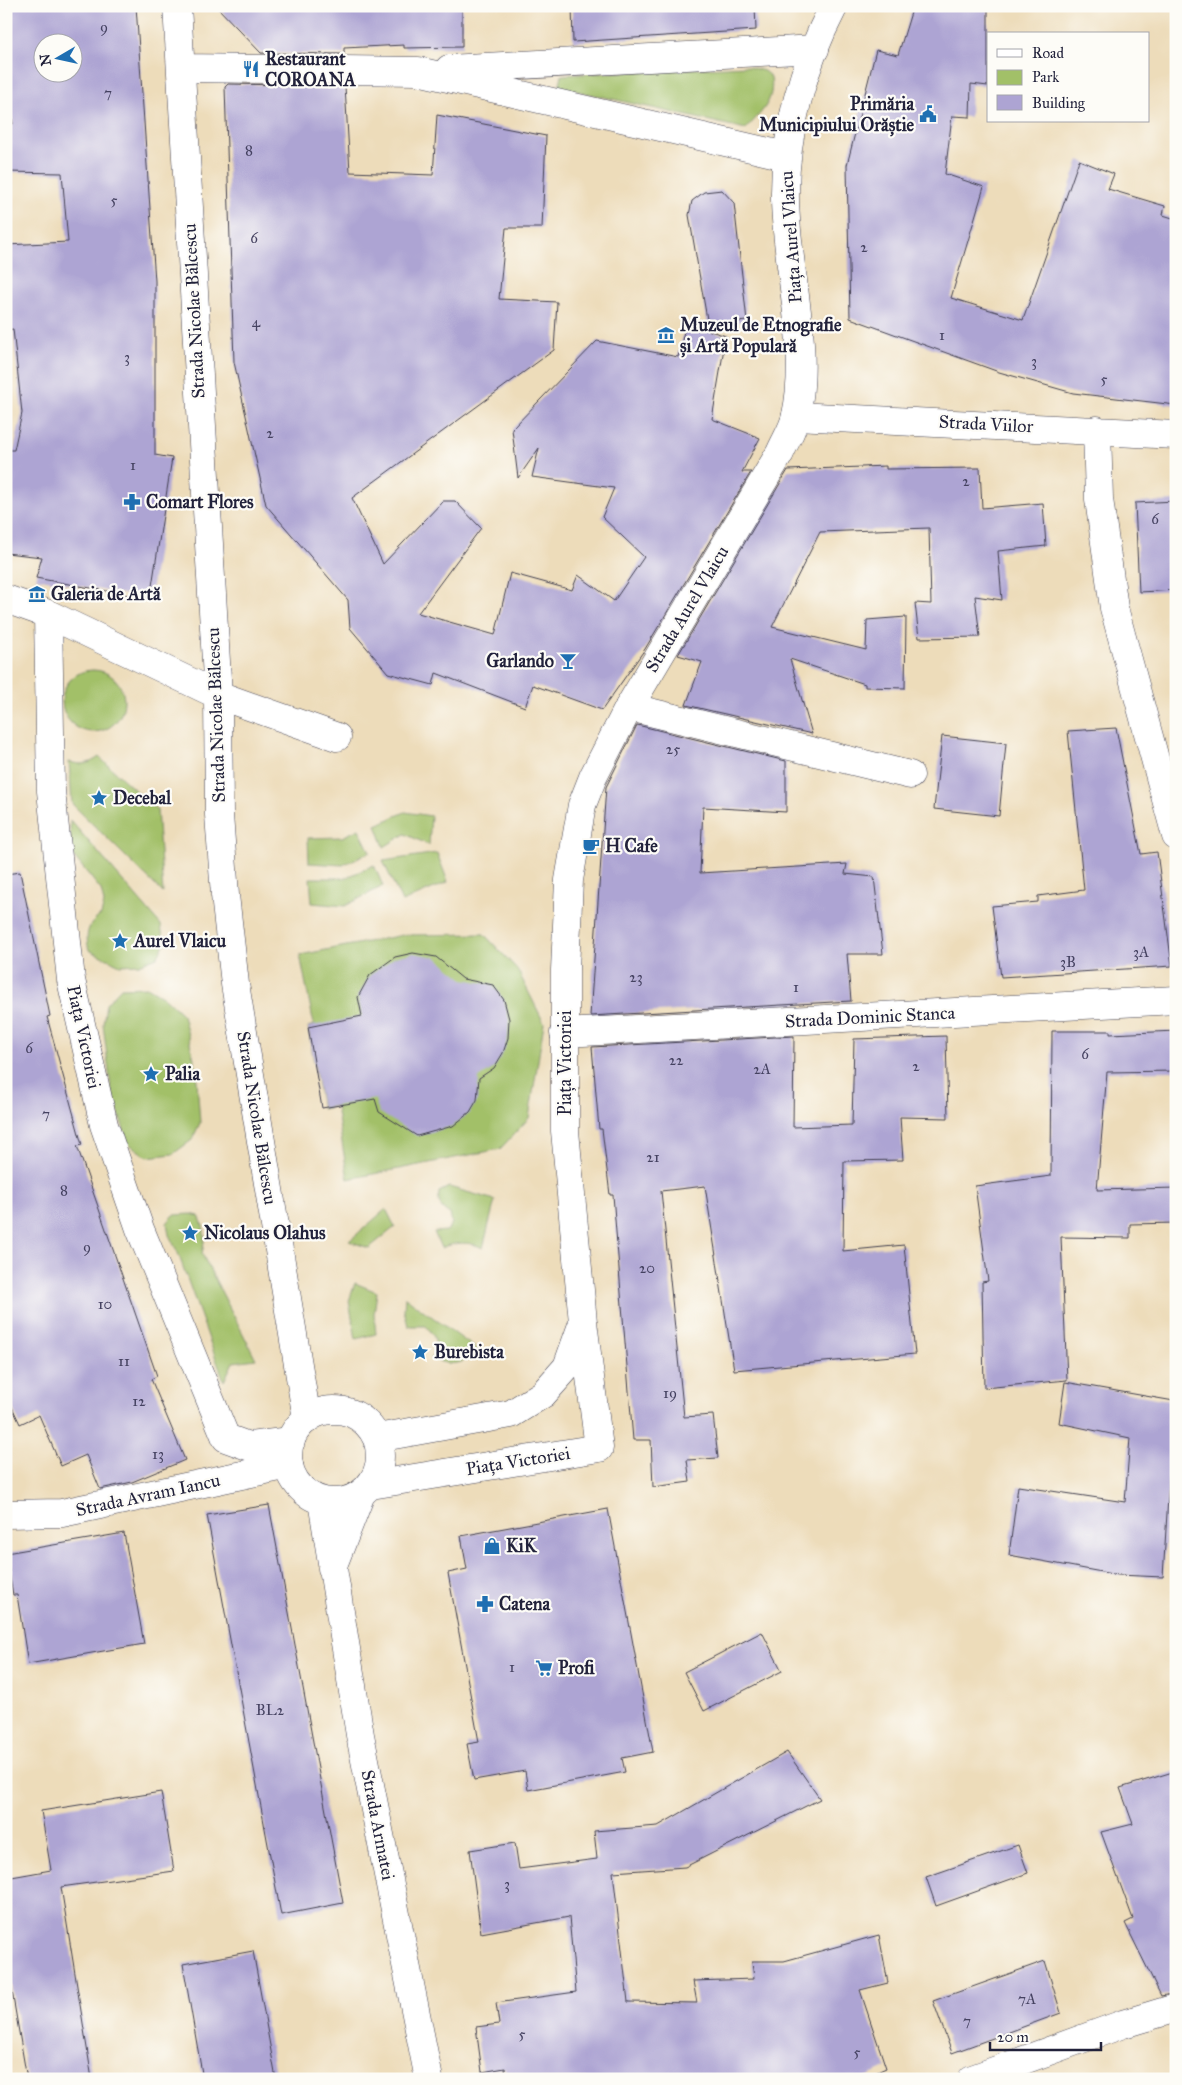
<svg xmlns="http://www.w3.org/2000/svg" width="1182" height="2085" viewBox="0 0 1182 2085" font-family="'IM FELL Great Primer',serif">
<rect width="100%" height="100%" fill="#fdfcf7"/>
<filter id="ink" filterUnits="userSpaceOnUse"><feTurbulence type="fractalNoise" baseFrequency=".02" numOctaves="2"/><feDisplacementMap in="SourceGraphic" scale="10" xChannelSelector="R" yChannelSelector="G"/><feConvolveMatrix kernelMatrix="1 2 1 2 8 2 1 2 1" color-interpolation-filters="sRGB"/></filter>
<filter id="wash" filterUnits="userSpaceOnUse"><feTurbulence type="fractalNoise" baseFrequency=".0096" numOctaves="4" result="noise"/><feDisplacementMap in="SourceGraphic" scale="20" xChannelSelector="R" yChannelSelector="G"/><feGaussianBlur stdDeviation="1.12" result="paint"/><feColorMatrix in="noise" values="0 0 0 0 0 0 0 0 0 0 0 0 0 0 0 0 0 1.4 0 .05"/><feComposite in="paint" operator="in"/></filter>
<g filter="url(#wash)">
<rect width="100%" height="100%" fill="#eddcba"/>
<path fill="#a2c068" stroke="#627152" d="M746,66L764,71L771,77C775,102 761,112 746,129L559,87L562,75Z
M62 701a31 31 0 1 1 62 0a31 31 0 1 1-62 0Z
M99,757L157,810L163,893L72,804L69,762C81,765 88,765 99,757Z
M405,812L431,816L429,845L405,834L384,847L376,825Z
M70,820L161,925L164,945L157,957L139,964L120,965L89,950C85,934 87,925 101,915L104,903L101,890L71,853Z
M359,829L370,852L343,865L309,863L308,838L342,837Z
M437,853L448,882L402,902L383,861Z
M374,865L383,886L345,906L312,903L310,878H345Z
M484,934L517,969L544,1023L529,1118L500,1149L348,1179L336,1106L322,1109L308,1027L314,1025L300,955L403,935Z
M147,987L164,997L183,1015L196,1067L200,1123L192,1140L173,1154L147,1157L128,1143L111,1088L103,1024L106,1004L121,988Z
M449,1187L495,1200L483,1248C468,1241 457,1242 441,1248L434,1232L447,1231L452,1223L450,1214C440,1208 438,1204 439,1192Z
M386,1209L395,1227L369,1248L349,1241Z
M191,1214L199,1216C206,1229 205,1240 202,1254L256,1359L233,1362L224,1381L178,1253L169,1235L167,1223L174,1215Z
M355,1283L377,1292L374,1314L376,1334L356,1339L349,1301Z
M405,1297L479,1351C459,1366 454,1366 431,1359C438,1345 437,1338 426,1326H408L404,1310Z"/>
<g id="blocks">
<path fill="#ada4d3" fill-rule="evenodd" d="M6,6H136L155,281V455L172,458L150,599L36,578L42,557L6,553V450H14L22,413L13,329L6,330V245L68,242L62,173L6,172V124H13L6,79ZM42,42H72V72H42Z
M216,6H462V47L404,48V45L344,48V54L261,53Z
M572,6H755L756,30L573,42Z
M913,6H988V86L971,84L970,117L952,116L945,174L984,187L951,298L1023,320L1079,160L1114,174L1108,189L1165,206L1163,215L1176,219V405L1073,393L999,372L850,318L847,165L876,50L898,55Z
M228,84L345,86L350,172L433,175L437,115L546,136L542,228H506L499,299L557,302L554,350L352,498L383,564L443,501H455L481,528L418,613L495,635L510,573L572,590L578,575L614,601L644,557L602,517L614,488L532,477L539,448L518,478L512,429L597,341L678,357L686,323L726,336L712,419L760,438L742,472H751L645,649L602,710L533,685L525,707L436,673L433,685L388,673L350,628L348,600L266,505L234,362L225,87Z
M722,190L734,203L747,321L708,325L689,215L692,201L704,192Z
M886,466V469L980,468L982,508L1043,503L1046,546L998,551L1002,600L975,596L980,637L919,638L915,603L931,604L929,528L820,532L772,627L866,650L867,620L906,617L905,688L865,687V684L790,659L812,734L686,705L702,662L678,655L788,470Z
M1176,501V590L1139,592L1135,503Z
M637,725L786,761V812L703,807L700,873L847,864L845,874L874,877L883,954H847L851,1001L590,1016L606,787Z
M1116,728L1141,854L1157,852L1172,966L1001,977L992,906L1038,902V896L1084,890L1068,731Z
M942,736L1006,743L999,816L934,809Z
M20,872L50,1016L47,1017L82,1145L77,1146L157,1376L151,1379L185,1460L132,1482L100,1489L86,1455L61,1466L39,1415L20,1424L6,1394V874Z
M413,953L436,957L463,979L493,985L504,1000L509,1019L508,1038L503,1053L494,1068L479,1078L477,1100L470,1112L453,1126L417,1136L379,1112L375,1099L322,1108L308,1027L362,1016L358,997L370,975L395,957Z
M1052,1031H1110V1034L1176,1031V1071L1107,1072L1097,1190L1176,1188V1223L1130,1224V1238L1061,1237L1067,1380L984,1388L982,1282L988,1281L975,1186L1051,1176Z
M794,1036L793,1127L852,1125L854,1039L946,1036L948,1118L900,1117L903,1160L844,1161L843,1251L904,1245L915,1354L734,1370L705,1186L661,1191L684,1417L713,1415L718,1458L687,1460L690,1482L653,1487L651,1440H633L613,1195H610L602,1129H599L592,1047Z
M1065,1382L1174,1401L1163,1577L1118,1575L1009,1555L1018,1486L1125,1502L1130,1438L1059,1423Z
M269,1505L343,1903L281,1915L207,1515Z
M608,1509L653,1752L622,1758L625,1772L528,1790L525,1771L474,1780L467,1744L479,1742L448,1573L467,1569L461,1536Z
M124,1533L144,1644L28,1664L17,1595H13L6,1553Z
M762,1632L782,1671L704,1711L684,1672Z
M787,1752L820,1799L685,1867L613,1872L628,2002L697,2003L693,1981L754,1979L752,1961H784L879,1935L888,1983L860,1990L886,2068L862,2079H506L505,2068L482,2072L476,2027L499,2024L496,2003L576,1992L569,1917L481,1933L470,1850L515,1843L519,1869L597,1859L594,1831L658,1826Z
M1176,1771V1993L1161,1996L1125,1923L1133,1919L1101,1832L1133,1824L1120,1788Z
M161,1792L174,1871L61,1887L92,2079H27L6,1956V1878L51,1870L41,1811Z
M1018,1845L1028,1873L936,1906L926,1877Z
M253,1951L276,2079H203L183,1964Z
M1045,1961L1061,2013L952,2053L933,2001Z"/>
</g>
</g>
<g filter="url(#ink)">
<use href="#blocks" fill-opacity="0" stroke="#403e4e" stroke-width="1"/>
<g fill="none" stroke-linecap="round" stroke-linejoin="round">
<g stroke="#403e4e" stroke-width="29">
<path id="minor" d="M177,6L218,695L219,815L225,895L235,984L307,1419
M182,68L418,71L786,156
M449,69L815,49
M796,416L1176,435
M1097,430L1099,499L1114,608L1176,836
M6,599L48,614L218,695L337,737
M48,614L51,791L71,980L104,1125L140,1229L226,1438L248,1446L291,1441
M629,707L910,775
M564,1033L1176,1000
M6,1514L62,1513L289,1465
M972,2079L1123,2024L1176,2008"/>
</g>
<g stroke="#403e4e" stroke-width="29">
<path id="major" d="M288 1456a46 46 0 1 1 92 0a46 46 0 1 1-92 0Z
M377,1438L511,1414L543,1394L567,1367L581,1328
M371,1485L599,1448L583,1322L565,1131V970L569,880L582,805L593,777L629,707L780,453C785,441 794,428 796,415C811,347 786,268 785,199C784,133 803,65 834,6
M322,1501L360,1735L429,2079
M332,1568L361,1494"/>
</g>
<use href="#minor" stroke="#fff" stroke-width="28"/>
<use href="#major" stroke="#fff" stroke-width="28"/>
</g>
</g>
<defs>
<g id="restaurant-bare" transform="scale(1.35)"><path d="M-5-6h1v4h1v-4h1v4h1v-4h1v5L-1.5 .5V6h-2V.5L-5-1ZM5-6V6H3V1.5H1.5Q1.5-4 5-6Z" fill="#1f6fb2" stroke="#fdfcf7" stroke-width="2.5" paint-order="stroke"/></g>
<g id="civic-bare" transform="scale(1.35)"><path d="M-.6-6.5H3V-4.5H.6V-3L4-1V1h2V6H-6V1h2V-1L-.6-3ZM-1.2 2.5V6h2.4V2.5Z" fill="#1f6fb2" stroke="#fdfcf7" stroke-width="2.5" paint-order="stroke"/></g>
<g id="museum-bare" transform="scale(1.35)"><path d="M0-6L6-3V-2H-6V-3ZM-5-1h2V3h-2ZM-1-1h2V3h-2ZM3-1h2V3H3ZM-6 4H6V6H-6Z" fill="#1f6fb2" stroke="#fdfcf7" stroke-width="2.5" paint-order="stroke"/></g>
<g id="pharmacy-bare" transform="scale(1.35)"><path d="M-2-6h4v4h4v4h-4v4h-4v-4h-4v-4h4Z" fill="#1f6fb2" stroke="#fdfcf7" stroke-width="2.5" paint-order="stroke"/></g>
<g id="bar-bare" transform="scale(1.35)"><path d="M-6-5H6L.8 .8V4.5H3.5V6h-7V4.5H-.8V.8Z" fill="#1f6fb2" stroke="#fdfcf7" stroke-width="2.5" paint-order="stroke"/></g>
<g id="sight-bare" transform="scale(1.35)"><path d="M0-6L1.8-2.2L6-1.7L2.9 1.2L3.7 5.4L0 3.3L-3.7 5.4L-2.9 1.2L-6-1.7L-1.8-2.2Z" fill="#1f6fb2" stroke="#fdfcf7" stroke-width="2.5" paint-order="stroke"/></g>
<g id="cafe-bare" transform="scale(1.35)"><path d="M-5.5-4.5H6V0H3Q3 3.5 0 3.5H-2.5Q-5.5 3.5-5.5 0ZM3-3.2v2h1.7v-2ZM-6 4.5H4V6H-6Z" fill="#1f6fb2" stroke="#fdfcf7" stroke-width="2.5" paint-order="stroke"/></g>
<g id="shop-bare" transform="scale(1.35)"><path d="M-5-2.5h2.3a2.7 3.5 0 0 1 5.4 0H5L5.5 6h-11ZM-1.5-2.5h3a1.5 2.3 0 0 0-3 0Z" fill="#1f6fb2" stroke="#fdfcf7" stroke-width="2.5" paint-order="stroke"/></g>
<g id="supermarket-bare" transform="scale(1.35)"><path d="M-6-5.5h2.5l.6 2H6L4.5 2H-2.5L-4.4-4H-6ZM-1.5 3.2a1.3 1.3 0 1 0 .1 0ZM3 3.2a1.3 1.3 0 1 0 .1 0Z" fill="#1f6fb2" stroke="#fdfcf7" stroke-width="2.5" paint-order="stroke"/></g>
</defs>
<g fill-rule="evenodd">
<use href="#restaurant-bare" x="251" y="69"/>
<use href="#civic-bare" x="928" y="114"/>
<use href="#museum-bare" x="666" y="335"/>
<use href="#pharmacy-bare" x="132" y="502"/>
<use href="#museum-bare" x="37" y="594"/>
<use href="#bar-bare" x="568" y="661"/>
<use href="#sight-bare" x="99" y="798"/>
<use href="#cafe-bare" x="591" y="846"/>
<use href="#sight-bare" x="120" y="941"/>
<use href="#sight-bare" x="151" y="1074"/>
<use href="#sight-bare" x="190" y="1233"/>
<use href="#sight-bare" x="420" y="1352"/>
<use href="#shop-bare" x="492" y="1546"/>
<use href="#pharmacy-bare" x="485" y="1604"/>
<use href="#supermarket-bare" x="544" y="1668"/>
</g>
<g text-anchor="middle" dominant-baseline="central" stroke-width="4.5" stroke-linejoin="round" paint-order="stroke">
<g font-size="15" fill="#454261">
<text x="104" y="27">9</text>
<text x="108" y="93">7</text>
<text x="249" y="150">8</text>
<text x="114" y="200">5</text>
<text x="254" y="238">6</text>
<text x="864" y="247">2</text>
<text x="256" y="322">4</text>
<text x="942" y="335">1</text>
<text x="127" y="357">3</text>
<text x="1034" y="361">3</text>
<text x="1104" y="379">5</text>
<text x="270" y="433">2</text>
<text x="133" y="465">1</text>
<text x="966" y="481">2</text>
<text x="1155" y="519">6</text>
<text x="673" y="749">25</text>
<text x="1141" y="952">3A</text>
<text x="1068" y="962">3B</text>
<text x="636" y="977">23</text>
<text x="796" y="987">1</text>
<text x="29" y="1048">6</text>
<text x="1085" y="1054">6</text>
<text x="676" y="1060">22</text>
<text x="916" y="1066">2</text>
<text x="762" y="1069">2A</text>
<text x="46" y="1114">7</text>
<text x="653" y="1157">21</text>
<text x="64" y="1190">8</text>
<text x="87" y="1247">9</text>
<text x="647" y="1268">20</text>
<text x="105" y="1304">10</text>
<text x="124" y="1361">11</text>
<text x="670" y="1393">19</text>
<text x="139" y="1401">12</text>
<text x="158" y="1454">13</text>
<text x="512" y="1667">1</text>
<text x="270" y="1710">BL2</text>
<text x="507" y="1884">3</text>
<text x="1027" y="1999">7A</text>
<text x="967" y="2021">7</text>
<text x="522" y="2034">5</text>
<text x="857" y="2052">5</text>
</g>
<g font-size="18" font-weight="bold" fill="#22223b" stroke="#fdfcf7" text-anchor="start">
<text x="265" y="59">Restaurant<tspan x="265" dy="21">COROANA</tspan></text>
<text x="914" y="104" text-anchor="end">Primăria<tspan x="914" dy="21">Municipiului Orăștie</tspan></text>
<text x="680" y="325">Muzeul de Etnografie<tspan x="680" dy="21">și Artă Populară</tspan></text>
<text x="146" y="502">Comart Flores</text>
<text x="51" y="594">Galeria de Artă</text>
<text x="554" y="661" text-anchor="end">Garlando</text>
<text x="113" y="798">Decebal</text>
<text x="605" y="846">H Cafe</text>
<text x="134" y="941">Aurel Vlaicu</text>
<text x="165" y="1074">Palia</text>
<text x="204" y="1233">Nicolaus Olahus</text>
<text x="434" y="1352">Burebista</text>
<text x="506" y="1546">KiK</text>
<text x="499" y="1604">Catena</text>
<text x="558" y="1668">Profi</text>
</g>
<g font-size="18" fill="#22223b" stroke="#fdfcf7">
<text transform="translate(791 237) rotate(-94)">Piața Aurel Vlaicu</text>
<text transform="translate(194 311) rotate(-93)">Strada Nicolae Bălcescu</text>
<text transform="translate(986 424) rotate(3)">Strada Viilor</text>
<text transform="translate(687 609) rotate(-59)">Strada Aurel Vlaicu</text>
<text transform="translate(216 715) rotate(-92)">Strada Nicolae Bălcescu</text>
<text transform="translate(870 1017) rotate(-3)">Strada Dominic Stanca</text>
<text transform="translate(84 1037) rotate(78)">Piața Victoriei</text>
<text transform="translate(565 1063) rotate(-90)">Piața Victoriei</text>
<text transform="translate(257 1118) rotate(81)">Strada Nicolae Bălcescu</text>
<text transform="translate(518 1461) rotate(-9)">Piața Victoriei</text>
<text transform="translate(148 1495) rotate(-12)">Strada Avram Iancu</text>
<text transform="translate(378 1825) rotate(79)">Strada Armatei</text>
</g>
</g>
<rect width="1182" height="2085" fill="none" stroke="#fdfcf7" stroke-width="25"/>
<rect x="987" y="32" width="162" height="90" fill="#fdfcf7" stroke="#a5a5ac"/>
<rect x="997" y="49" width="25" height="8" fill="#ffffff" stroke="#a5a5ac"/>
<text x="1032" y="58" font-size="15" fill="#22223b">Road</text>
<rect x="997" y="70" width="25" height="15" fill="#a2c068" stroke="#a5a5ac"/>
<text x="1032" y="82" font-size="15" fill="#22223b">Park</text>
<rect x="997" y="95" width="25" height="15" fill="#ada4d3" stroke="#a5a5ac"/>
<text x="1032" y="108" font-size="15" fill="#22223b">Building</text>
<g transform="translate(58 58) rotate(261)"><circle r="24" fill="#fdfcf7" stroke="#a5a5ac"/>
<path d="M0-4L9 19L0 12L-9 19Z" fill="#1f6fb2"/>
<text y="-8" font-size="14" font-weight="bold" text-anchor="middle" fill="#22223b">N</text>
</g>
<path d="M990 2042v8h111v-8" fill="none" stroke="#22223b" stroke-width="2.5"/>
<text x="997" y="2042" font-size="15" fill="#22223b" stroke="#fdfcf7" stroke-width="4" paint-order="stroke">20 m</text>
</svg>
